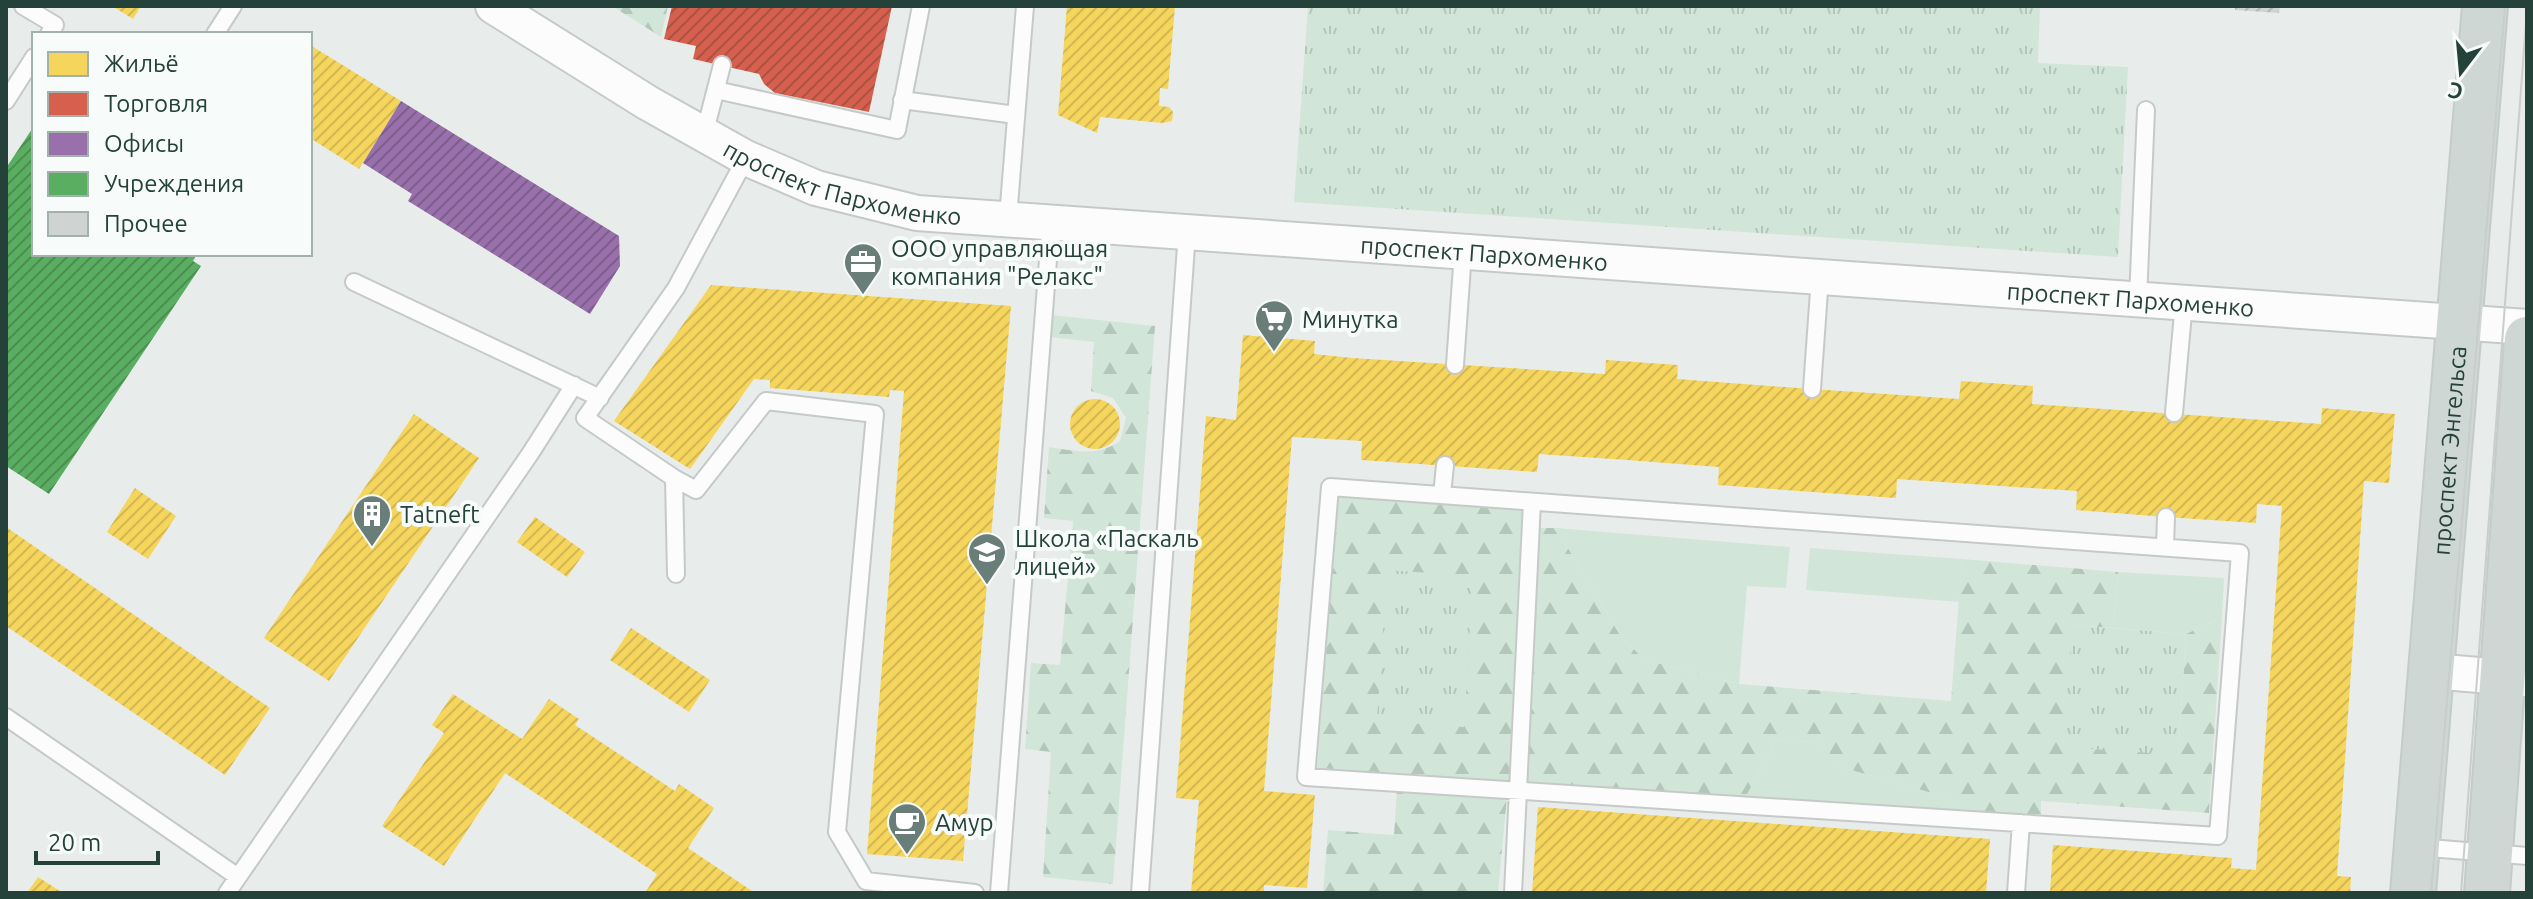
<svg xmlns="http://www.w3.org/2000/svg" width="2533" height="899" viewBox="0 0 2533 899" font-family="Ubuntu,sans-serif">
<defs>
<pattern id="forest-firs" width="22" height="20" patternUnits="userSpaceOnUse" patternTransform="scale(2)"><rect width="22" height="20" fill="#d1e6d8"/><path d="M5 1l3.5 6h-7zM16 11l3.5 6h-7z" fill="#b3c6ba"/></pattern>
<pattern id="park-tufts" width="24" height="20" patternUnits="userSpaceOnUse" patternTransform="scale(2)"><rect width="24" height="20" fill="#d1e6d8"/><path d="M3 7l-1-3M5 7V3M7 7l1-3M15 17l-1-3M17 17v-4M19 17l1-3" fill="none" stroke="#b3c6ba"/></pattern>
<pattern id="homes-hatch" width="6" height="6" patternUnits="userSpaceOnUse" patternTransform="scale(2)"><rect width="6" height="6" fill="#f6d55c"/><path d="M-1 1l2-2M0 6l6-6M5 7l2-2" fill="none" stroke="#d3b851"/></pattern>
<pattern id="shops-hatch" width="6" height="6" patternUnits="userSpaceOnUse" patternTransform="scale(2)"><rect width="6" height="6" fill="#d6604d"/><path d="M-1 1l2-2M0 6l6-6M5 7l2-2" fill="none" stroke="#ad5141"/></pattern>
<pattern id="offices-hatch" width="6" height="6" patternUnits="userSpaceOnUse" patternTransform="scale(2)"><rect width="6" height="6" fill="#9970ab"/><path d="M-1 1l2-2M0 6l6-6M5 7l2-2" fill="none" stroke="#7d5e8c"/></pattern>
<pattern id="public-hatch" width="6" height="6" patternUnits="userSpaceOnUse" patternTransform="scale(2)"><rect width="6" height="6" fill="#5aae61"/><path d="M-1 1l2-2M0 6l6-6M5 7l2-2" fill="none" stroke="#4a8f51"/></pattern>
<pattern id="building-hatch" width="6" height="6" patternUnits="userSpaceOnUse" patternTransform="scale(2)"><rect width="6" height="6" fill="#cfd4d2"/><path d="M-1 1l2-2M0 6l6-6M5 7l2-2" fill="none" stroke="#b2b7b5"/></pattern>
</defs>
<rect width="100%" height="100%" fill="#e8edeb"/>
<path fill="#d1e6d8" d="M1556,528L1790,547L1786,588L1747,586L1739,684L1645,660L1621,637Z
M1810,548L1962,559L1959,602L1806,590Z
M2118,572L2224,578L2222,617L2186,634L2113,628Z
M1777,739L1819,743L1844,768L1946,797L1963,811L1745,798Z"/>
<path fill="url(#forest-firs)" d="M612,6H668L661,37Z
M1052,315L1155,326L1113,884L1043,877L1051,752L1025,749L1031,663L1060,665L1073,521L1044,518L1049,447C1075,451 1097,457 1120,441L1126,418L1113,398L1091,391L1094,342L1050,337Z
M1338,495L1522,510L1509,781L1317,768Z
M1538,528H1556L1621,637L1645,660L1739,684L1951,701L1962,559L2118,572L2113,628L2072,625L2178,755L2186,634L2222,617L2209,813L2041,801V816L1963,811L1946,797L1844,768L1819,743L1777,739L1745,798L1529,784L1524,779Z
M1397,788L1507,796L1498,893H1323L1328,830L1394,835Z"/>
<path fill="url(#park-tufts)" d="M1308,6H2040L2038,63L2128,67L2118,257L1294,202Z
M1387,570L1473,576L1464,727L1377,721Z
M2072,625L2186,634L2178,755L2063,747Z"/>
<path fill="url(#homes-hatch)" d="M112,6H141L133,19Z
M1067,6H1175L1168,89L1160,88L1159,106L1169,107L1173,112L1172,121L1163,123L1100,117L1097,133L1058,115Z
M310,45L401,101L359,169L310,138Z
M711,285L1011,306L963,861L867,854L904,391L890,390L889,397L770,388V380L754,379L690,469L614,421Z
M1243,335L1315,341L1314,354L1352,358L1605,374L1606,360L1678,365L1677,379L1812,389L1959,399L1961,381L2033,386L2032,404L2321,424L2322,408L2395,414L2389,483L2364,481L2337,876L2351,877L2350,893H2050L2053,845L2232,858L2231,868L2256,870L2282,506L2257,504L2256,523L2166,517L2076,510L2077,491L1897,479L1896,498L1718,485L1719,467L1627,460L1539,454L1537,472L1361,460L1362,441L1292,437L1264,791L1315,795L1307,888L1264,885V893H1191L1199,800L1176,798L1206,416L1236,420Z
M1070 424a25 25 0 1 1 50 0a25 25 0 1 1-50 0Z
M414,414L479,458L329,681L264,638Z
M135,488L176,516L148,559L107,532Z
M535,517L585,552L567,577L517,542Z
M6,527L270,708L225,775L6,626Z
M631,628L710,680L689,712L610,660Z
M453,694L522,739L549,699L579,719L575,725L675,791L679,784L714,808L688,848L755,893H645L657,874L505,773L444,866L382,826L444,733L432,725Z
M1538,807L1990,839L1986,893H1532Z
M38,877L63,893H27Z"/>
<path fill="url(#shops-hatch)" d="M672,6H892L869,112L775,93L764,84L759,74L693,59L696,46L664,39Z"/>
<path fill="url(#offices-hatch)" d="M401,101L619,236L620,266L590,314L408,201L412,194L363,163Z"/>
<path fill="url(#public-hatch)" d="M34,126V254H197L193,261L201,266L49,494L6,466V168Z"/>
<path fill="url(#building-hatch)" d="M2235,6H2280L2279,13L2235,10Z"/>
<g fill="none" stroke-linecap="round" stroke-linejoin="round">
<g stroke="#c5cac8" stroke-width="20">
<path id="lane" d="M23,6L55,25L49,34
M215,34L233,6
M716,90L897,130L921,6
M902,100L1016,115
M6,101L34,57
M704,135L722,65
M746,158L676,288L585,418L674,478L696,490L766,401L875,414L837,832L866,881L975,893
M1008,218L1025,6
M354,282L600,398
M2138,299L2146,110
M1455,365L1463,252
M1812,389L1820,277
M2174,413L2184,302
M674,478L676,574
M1330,487L2240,553L2218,836L1306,777Z
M1442,495L1445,465
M2165,547L2166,517
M6,717L238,877
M2417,847L2527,856
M227,893L530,454L574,385
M999,893L1051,221
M1140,893L1187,232
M1513,893L1532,502
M2016,893L2021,823"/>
</g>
<g stroke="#c5cac8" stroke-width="38">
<g id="street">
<path id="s1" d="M493,6L648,103L746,158L816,188L917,213L2527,327"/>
<path d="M2431,671L2527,679"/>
</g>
</g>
<g stroke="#c3ccc9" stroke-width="48">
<g id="primary">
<path id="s2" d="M2413,893L2485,6"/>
<path d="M2487,893L2527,339"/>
</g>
</g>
<use href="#lane" stroke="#fcfcfc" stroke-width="16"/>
<use href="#street" stroke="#fcfcfc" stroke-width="34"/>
<use href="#primary" stroke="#cfd7d5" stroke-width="44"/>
<path stroke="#c9cdcc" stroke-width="2" d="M2431,893L2505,6
M2461,893L2527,9"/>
</g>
<defs>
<g id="office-pin" transform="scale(2)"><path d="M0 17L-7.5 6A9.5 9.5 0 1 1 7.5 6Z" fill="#697e78" stroke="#f7fbf9"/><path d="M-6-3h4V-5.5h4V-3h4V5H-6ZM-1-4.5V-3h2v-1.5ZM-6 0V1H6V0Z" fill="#fff"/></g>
<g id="supermarket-pin" transform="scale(2)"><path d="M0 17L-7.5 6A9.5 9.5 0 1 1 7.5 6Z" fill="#697e78" stroke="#f7fbf9"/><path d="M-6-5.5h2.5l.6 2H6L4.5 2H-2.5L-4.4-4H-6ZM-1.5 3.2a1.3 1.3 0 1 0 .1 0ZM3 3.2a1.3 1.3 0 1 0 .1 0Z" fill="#fff"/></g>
<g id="building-pin" transform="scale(2)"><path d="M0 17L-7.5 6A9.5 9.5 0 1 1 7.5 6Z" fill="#697e78" stroke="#f7fbf9"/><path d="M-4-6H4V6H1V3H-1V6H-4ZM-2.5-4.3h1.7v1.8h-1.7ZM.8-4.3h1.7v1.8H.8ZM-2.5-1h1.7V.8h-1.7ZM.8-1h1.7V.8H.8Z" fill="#fff"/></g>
<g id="school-pin" transform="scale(2)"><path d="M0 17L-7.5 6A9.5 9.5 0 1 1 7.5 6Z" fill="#697e78" stroke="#f7fbf9"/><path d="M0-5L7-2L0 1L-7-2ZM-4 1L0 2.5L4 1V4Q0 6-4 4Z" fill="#fff"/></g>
<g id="cafe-pin" transform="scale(2)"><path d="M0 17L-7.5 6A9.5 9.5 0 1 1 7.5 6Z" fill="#697e78" stroke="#f7fbf9"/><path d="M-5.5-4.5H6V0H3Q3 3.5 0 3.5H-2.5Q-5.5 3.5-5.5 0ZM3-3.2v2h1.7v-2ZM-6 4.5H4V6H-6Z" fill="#fff"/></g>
</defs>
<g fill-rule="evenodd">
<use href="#office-pin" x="863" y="262"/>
<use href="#supermarket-pin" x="1274" y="319"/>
<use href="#building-pin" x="372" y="514"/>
<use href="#school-pin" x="987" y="552"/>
<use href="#cafe-pin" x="907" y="822"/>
</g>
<g text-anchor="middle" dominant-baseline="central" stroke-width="8" stroke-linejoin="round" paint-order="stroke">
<g font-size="24" fill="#24423a" stroke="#f7fbf9">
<text stroke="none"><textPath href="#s1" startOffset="396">проспект Пархоменко</textPath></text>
<text stroke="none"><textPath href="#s1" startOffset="1044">проспект Пархоменко</textPath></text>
<text stroke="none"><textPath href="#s1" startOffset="1692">проспект Пархоменко</textPath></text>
<text stroke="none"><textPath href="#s2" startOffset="444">проспект Энгельса</textPath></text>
</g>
<g font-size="24" fill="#24423a" stroke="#f7fbf9" text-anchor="start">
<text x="891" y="248">ООО управляющая<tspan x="891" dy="28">компания "Релакс"</tspan></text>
<text x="1302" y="319">Минутка</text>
<text x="400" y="514">Tatneft</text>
<text x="1015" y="538">Школа «Паскаль<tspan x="1015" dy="28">лицей»</tspan></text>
<text x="935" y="822">Амур</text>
</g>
</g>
<rect width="2533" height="899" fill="none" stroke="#24423a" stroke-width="16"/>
<rect x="32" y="32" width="280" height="224" fill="#f7fbf9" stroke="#a3b1ad" stroke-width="2"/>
<rect x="48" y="52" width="40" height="24" fill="#f6d55c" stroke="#a3b1ad" stroke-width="2"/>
<text x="104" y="72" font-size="24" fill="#24423a">Жильё</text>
<rect x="48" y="92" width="40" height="24" fill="#d6604d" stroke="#a3b1ad" stroke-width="2"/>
<text x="104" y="112" font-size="24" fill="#24423a">Торговля</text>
<rect x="48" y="132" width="40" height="24" fill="#9970ab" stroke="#a3b1ad" stroke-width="2"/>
<text x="104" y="152" font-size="24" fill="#24423a">Офисы</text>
<rect x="48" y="172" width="40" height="24" fill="#5aae61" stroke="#a3b1ad" stroke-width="2"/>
<text x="104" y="192" font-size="24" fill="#24423a">Учреждения</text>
<rect x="48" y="212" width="40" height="24" fill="#cfd4d2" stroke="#a3b1ad" stroke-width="2"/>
<text x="104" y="232" font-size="24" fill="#24423a">Прочее</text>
<g transform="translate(2461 72) rotate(196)" stroke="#f7fbf9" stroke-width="6" paint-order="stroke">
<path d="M0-6L14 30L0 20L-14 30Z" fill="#24423a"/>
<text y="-12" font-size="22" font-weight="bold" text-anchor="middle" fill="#24423a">С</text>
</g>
<path d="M36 851v12h122v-12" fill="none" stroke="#24423a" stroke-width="4"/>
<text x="48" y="851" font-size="24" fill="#24423a" stroke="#f7fbf9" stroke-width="6" paint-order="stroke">20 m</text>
</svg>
